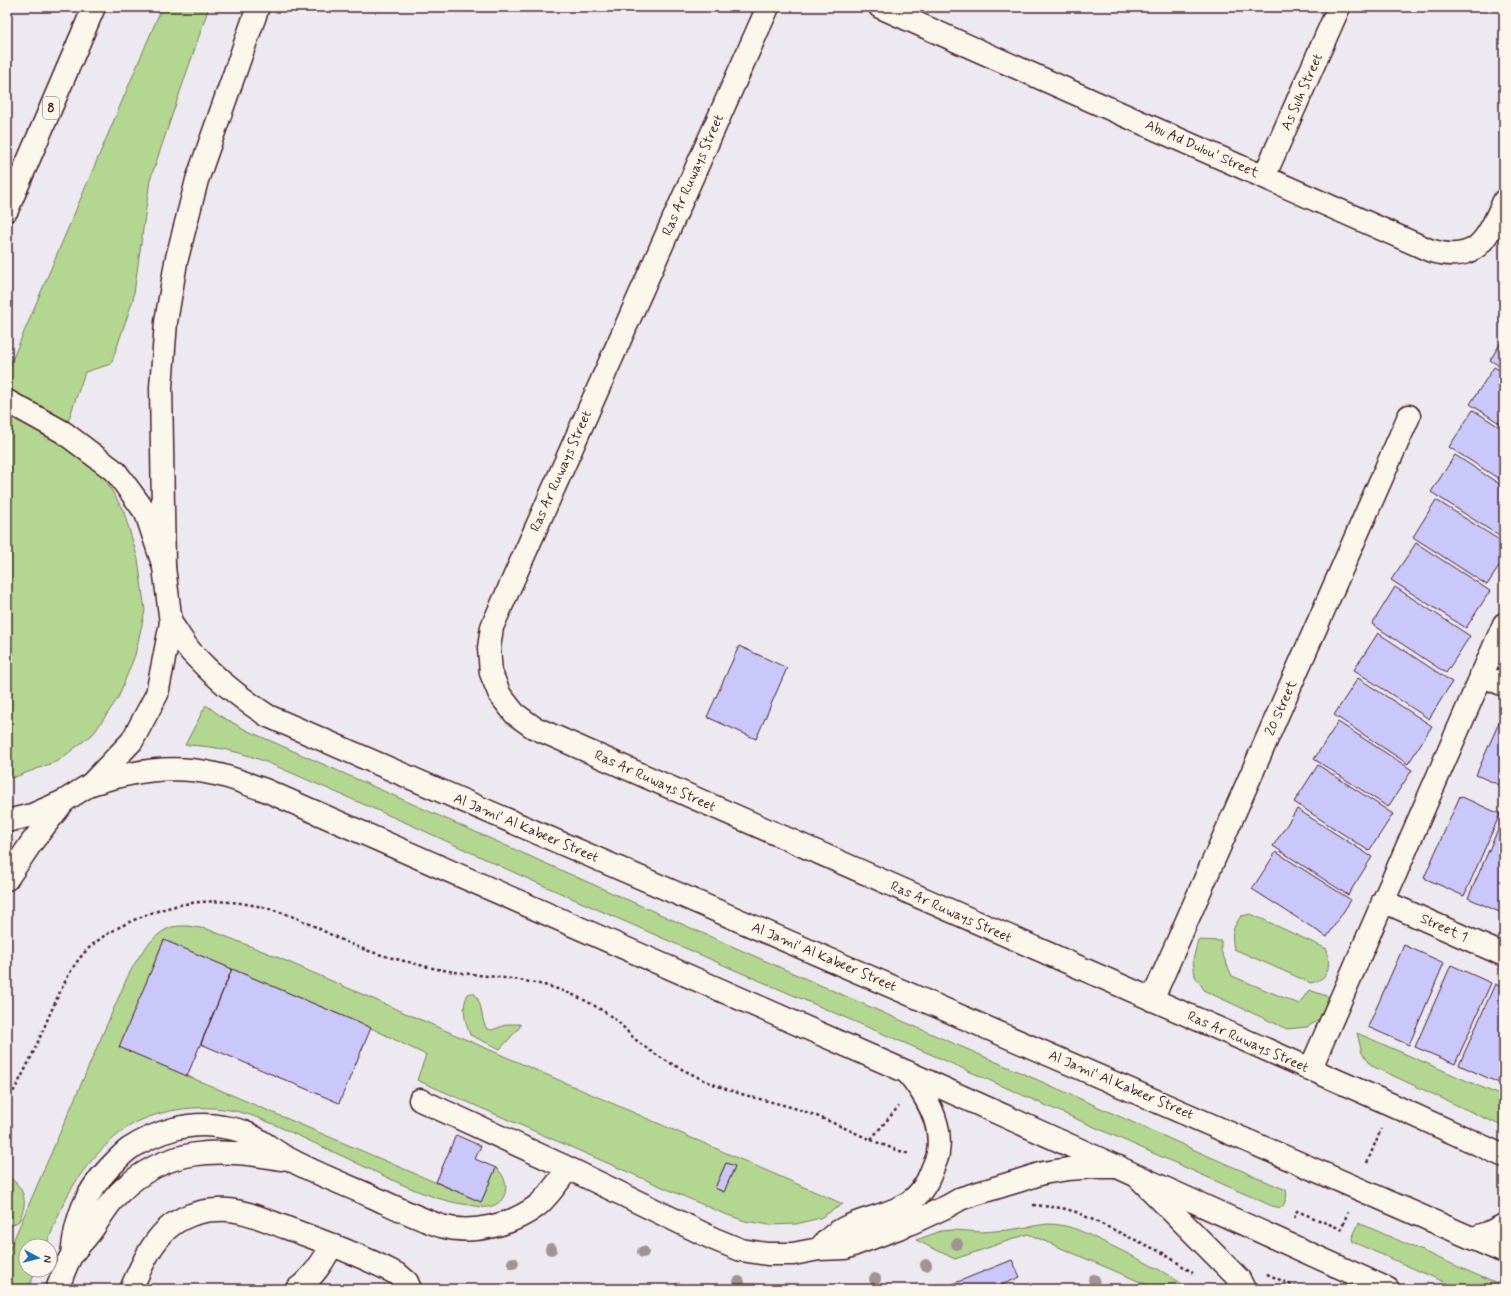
<svg xmlns="http://www.w3.org/2000/svg" width="1511" height="1296" viewBox="0 0 1511 1296" font-family="Mynerve,sans-serif">
<rect width="100%" height="100%" fill="#ece9f0"/>
<filter id="ink" filterUnits="userSpaceOnUse"><feTurbulence type="fractalNoise" baseFrequency=".025" numOctaves="2"/><feDisplacementMap in="SourceGraphic" scale="8" xChannelSelector="R" yChannelSelector="G"/><feConvolveMatrix kernelMatrix="1 2 1 2 8 2 1 2 1" color-interpolation-filters="sRGB"/></filter>
<g filter="url(#ink)">
<path fill="#b3d690" stroke="#7e7a5e" fill-rule="evenodd" d="M162,7H209L150,180L133,300L111,364L85,372L60,445L72,449L104,477L124,512L138,559L145,611L135,655L118,698L94,733L58,761L15,777L7,778V372Z
M206,705L222,717L246,730C490,838 733,948 978,1054C1081,1098 1183,1146 1286,1190C1288,1196 1285,1204 1281,1208L1272,1206L937,1057L737,971L524,877L418,828L271,764C242,752 217,746 185,745Z
M1251,914L1327,949C1330,967 1330,978 1311,983L1234,949C1231,933 1232,929 1241,916Z
M187,926L207,929L270,954L843,1204L820,1218L796,1224L770,1225L745,1221L722,1213L417,1080L426,1055L371,1028L164,940L120,1047L481,1202L496,1168C511,1180 509,1204 488,1207C482,1208 476,1206 470,1205C433,1201 399,1183 365,1167C343,1156 320,1146 297,1135C281,1128 266,1120 250,1115C213,1103 169,1106 135,1123C114,1134 87,1163 75,1183C62,1203 55,1224 46,1246H26V1270H36L28,1289H7V1255L127,978C136,960 151,934 172,927C176,926 182,926 187,926ZM726,1163L735,1167L723,1192L715,1188Z
M1198,940L1221,941V951L1232,976L1299,1004L1309,990L1330,997L1319,1020L1307,1027L1287,1029L1205,991L1195,976L1193,960Z
M471,993H474C484,1006 480,1019 487,1029L492,1030L508,1024H520V1027L500,1049L470,1035C465,1022 461,1006 468,994Z
M1357,1033L1504,1097V1127L1372,1066L1362,1053Z
M8,1177C18,1182 26,1194 24,1206C23,1211 21,1216 19,1221L7,1228V1210C13,1204 5,1187 8,1177Z
M1359,1223L1504,1287V1289H1460L1353,1242L1352,1238Z
M1047,1224C1072,1224 1086,1234 1108,1244C1136,1258 1164,1270 1189,1289H1157L1028,1234L955,1259L916,1240L941,1231L953,1230L982,1232L1008,1230Z"/>
<path fill="#cac8fa" stroke="#4a1f2b" d="M1504,338V369L1490,360Z
M1494,367L1504,373V426L1470,404Z
M1473,410L1504,430V482L1449,447Z
M1455,455L1504,487V539L1431,492Z
M1436,500L1504,543V559L1487,585L1413,537Z
M1416,543L1490,591L1466,628L1391,580Z
M1395,587L1470,636L1446,673L1372,624Z
M1378,633L1452,682L1429,719L1354,670Z
M739,646L787,668L756,739L707,717Z
M1358,678L1432,726L1408,764L1334,715Z
M1504,711V787L1476,775Z
M1338,722L1412,770L1388,807L1314,759Z
M1318,765L1393,814L1369,851L1294,802Z
M1460,796L1500,814L1464,896L1424,878Z
M1297,809L1372,857L1348,895L1273,846Z
M1504,816V914L1468,898Z
M1276,852L1351,900L1327,937L1252,889Z
M164,940L232,969L187,1076L119,1047Z
M1404,945L1444,963L1409,1045L1368,1027Z
M1451,965L1491,983L1455,1064L1415,1047Z
M232,969L371,1028L339,1103L201,1044Z
M1495,984L1504,988V1073L1499,1083L1459,1065Z
M456,1135L481,1146L475,1159L496,1168L481,1202L436,1182Z
M726,1163L735,1166L724,1192L715,1188Z
M1012,1260L1020,1277L992,1289H940Z
M679,1283L687,1289H666Z"/>
<g fill="none" stroke-linecap="round" stroke-linejoin="round">
<g stroke="#4a1f2b" stroke-width="25">
<path id="minor" d="M768,7L492,627L489,648L491,673L500,695L515,714L533,727L1390,1104L1504,1156
M880,7L1429,250C1477,265 1487,239 1504,201
M1264,177L1339,7
M1481,675L1504,685
M7,879L32,842L64,801
M1383,901L1504,955
M1152,1000L1409,416
M1310,1070L1504,624
M420,1100L568,1168L714,1239L741,1250L767,1254H793L819,1249L845,1248L909,1224L948,1206L962,1198L1018,1181L1043,1173L1068,1169L1094,1167H1119
M1138,1177L1239,1279L1244,1289
M1473,1238L1488,1233L1504,1225
M819,1249C844,1218 873,1222 905,1205C919,1197 927,1184 932,1170C934,1164 938,1158 938,1152C943,1122 925,1094 907,1072
M72,1254C76,1219 84,1194 109,1168C116,1161 121,1155 129,1149C156,1132 190,1120 223,1127C230,1128 240,1130 246,1133C262,1140 276,1153 291,1160C317,1174 346,1185 373,1197C395,1207 417,1218 441,1226C472,1235 512,1225 537,1206C550,1195 559,1181 568,1168
M57,1289C62,1278 66,1263 73,1253C80,1244 88,1236 94,1227C102,1215 109,1203 119,1193C166,1146 221,1148 281,1159
M131,1289C141,1268 149,1246 167,1229C179,1218 199,1210 217,1210C241,1208 265,1220 287,1228C325,1242 363,1256 399,1275L407,1282L410,1289
M297,1289C313,1278 323,1262 332,1245"/>
</g>
<g stroke="#4a1f2b" stroke-width="25">
<path id="major" d="M7,401L63,432L116,472L146,513L164,567L171,623L157,694L132,741L91,784L64,801L32,815L7,821
M171,623C178,633 184,644 192,653C215,678 240,698 268,716L1504,1252
M91,784C133,771 172,764 215,774C232,777 249,785 265,790L907,1072L1388,1289"/>
</g>
<g stroke="#4a1f2b" stroke-width="25">
<path id="highway" d="M7,210L94,7
M164,567L161,387L166,322L176,262L197,180L258,7"/>
</g>
<path stroke="#4a1f2b" stroke-width="2.5" stroke-dasharray="3 3" stroke-linecap="butt" d="M7,1102C24,1075 37,1045 49,1016C58,996 70,967 86,951C101,935 129,921 149,914C194,897 235,898 280,912C306,920 329,935 353,945C374,954 397,959 420,965C468,978 519,974 566,992C584,999 602,1009 617,1021C624,1027 629,1034 636,1040C648,1050 662,1059 676,1066C693,1075 711,1084 729,1090C755,1099 781,1103 806,1112C842,1125 874,1144 910,1154
M871,1139L899,1106
M1367,1163L1381,1129
M1033,1205L1062,1208L1076,1212L1163,1253L1193,1273
M1294,1218L1297,1211L1341,1229L1348,1212
M1267,1274L1300,1289"/>
<use href="#minor" stroke="#fbf7ec" stroke-width="22"/>
<use href="#major" stroke="#fbf7ec" stroke-width="22"/>
<use href="#highway" stroke="#fbf7ec" stroke-width="22"/>
</g>
<g fill="#a19391">
<circle cx="957" cy="1244" r="6"/>
<circle cx="551" cy="1249" r="6"/>
<circle cx="643" cy="1252" r="6"/>
<circle cx="513" cy="1263" r="6"/>
<circle cx="926" cy="1265" r="6"/>
<circle cx="875" cy="1279" r="6"/>
<circle cx="1094" cy="1280" r="6"/>
<circle cx="739" cy="1282" r="6"/>
</g>
</g>
<g text-anchor="middle" dominant-baseline="central" stroke-width="3" stroke-linejoin="round" paint-order="stroke">
<rect fill="#fbf7ec" stroke="#7f6065" stroke-width="1" x="43" y="97" width="16" height="22" rx="3"/>
<g font-size="13" font-weight="bold" fill="#4a1f2b">
<text x="51" y="108">8</text>
</g>
<g font-size="14" fill="#4a1f2b" stroke="#fbf7ec">
<text transform="translate(1302 92) rotate(-66)">As Sulh Street</text>
<text transform="translate(1202 149) rotate(24)">Abu Ad Dulou' Street</text>
<text transform="translate(693 175) rotate(-66)">Ras Ar Ruways Street</text>
<text transform="translate(561 471) rotate(-66)">Ras Ar Ruways Street</text>
<text transform="translate(1281 708) rotate(-66)">20 Street</text>
<text transform="translate(655 781) rotate(24)">Ras Ar Ruways Street</text>
<text transform="translate(526 828) rotate(23)">Al Jami' Al Kabeer Street</text>
<text transform="translate(951 912) rotate(24)">Ras Ar Ruways Street</text>
<text transform="translate(1444 928) rotate(24)">Street 1</text>
<text transform="translate(824 957) rotate(23)">Al Jami' Al Kabeer Street</text>
<text transform="translate(1248 1042) rotate(24)">Ras Ar Ruways Street</text>
<text transform="translate(1121 1085) rotate(23)">Al Jami' Al Kabeer Street</text>
</g>
</g>
<rect width="1511" height="1296" fill="none" stroke="#fbf7ec" stroke-width="24"/>
<rect x="12" y="12" width="1487" height="1272" fill="none" stroke="#4a1f2b" stroke-width="1.5" filter="url(#ink)"/>
<g transform="translate(38 1258) rotate(97)"><circle r="19" fill="#fbf7ec" stroke="#b4a19f"/>
<path d="M0-3L7 15L0 10L-7 15Z" fill="#1f6fb2"/>
<text y="-6" font-size="11" font-weight="bold" text-anchor="middle" fill="#4a1f2b">N</text>
</g>
</svg>
